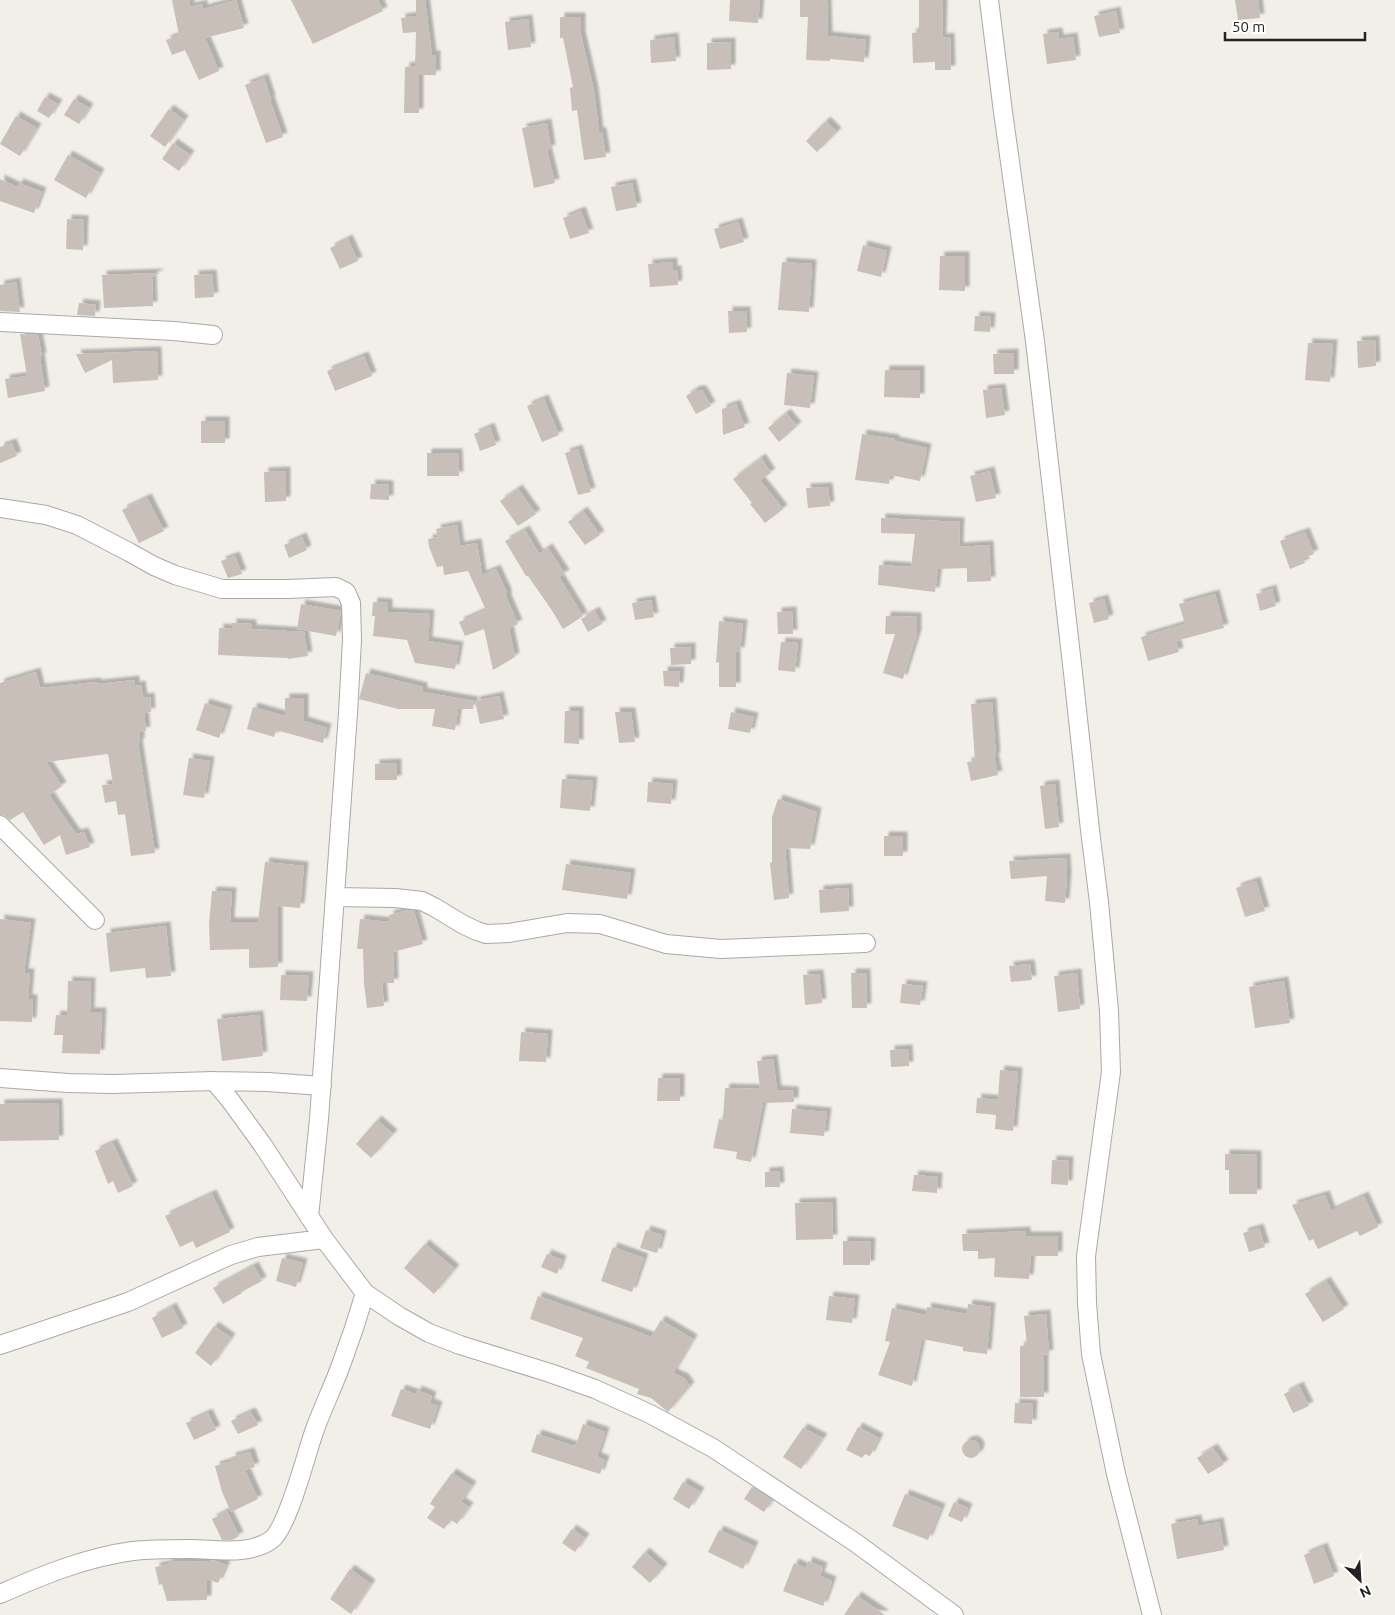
<svg xmlns="http://www.w3.org/2000/svg" width="1395" height="1615" viewBox="0 0 1395 1615" font-family="Ubuntu,sans-serif">
<defs>
<filter id="shadow"><feDropShadow dx="4.5" dy="-4.5" stdDeviation="1" flood-color="#0004"/></filter>
</defs>
<rect width="100%" height="100%" fill="#f2efe9"/>
<path fill="#c7bfb8" filter="url(#shadow)" d="M172,0H189L190,7L203,4V9L236,0L244,28L205,38L219,71L199,80L185,50L172,55L166,40L179,35Z
M291,0H378L383,11L313,44Z
M416,0H425L432,55H436V75H419V113H404L405,67L415,66L416,32L403,33L401,18L416,16Z
M730,0H760L758,23L729,21Z
M800,0H827L828,36L866,40L864,62L830,59V61L806,60L808,17H800Z
M919,0H943L942,38L950,37L951,70H935V62L913,63L912,33L919,32Z
M1235,0H1258L1260,18L1238,20Z
M1116,11L1120,33L1099,37L1094,16Z
M560,17H581V35L594,91L599,132H602L606,157L584,160L577,110L572,111L570,88L573,87L563,38H560Z
M528,19L531,47L508,50L505,22Z
M1058,32L1059,39L1073,37L1076,60L1047,64L1043,34Z
M674,37L676,61L651,63L650,40Z
M731,42V69L707,70V43Z
M264,78L271,99L270,100L283,137L266,143L245,85Z
M45,97L58,104L49,118L37,111Z
M74,99L89,108L79,124L64,115Z
M169,109L184,120L165,147L150,136Z
M16,116L37,128L20,156L0,144Z
M826,121L837,132L817,152L806,141Z
M547,123L551,149L547,150L555,183L534,188L522,128Z
M173,143L190,155L179,171L162,159Z
M68,155L100,173L86,198L54,180Z
M0,179L17,187L19,183L42,192L34,213L0,201Z
M632,183L637,207L616,211L611,187Z
M581,211L589,233L570,239L563,218Z
M67,219L84,220L83,250L66,249Z
M738,222L744,242L720,249L714,229Z
M348,239L358,261L340,269L330,248Z
M863,245L887,251L881,277L857,271Z
M940,256H965V291L939,290Z
M673,262V270H677L678,285L650,287L648,264Z
M782,262L812,264L809,312L778,310Z
M160,273L150,278L152,277L153,306L104,308L102,275Z
M212,274L214,297L195,298L194,275Z
M16,282L20,312L0,311V285Z
M79,303L96,305L95,316L77,315Z
M728,311H746L747,332L729,333Z
M975,316L991,317L990,332L974,331Z
M20,334L38,335L42,357H40L45,391L8,398L5,379L27,376Z
M1375,340L1376,366L1358,368L1357,341Z
M1308,343L1333,344L1330,382L1305,380Z
M157,351L158,380L113,383L112,360L85,373L76,354Z
M1014,353V374H994L993,354Z
M364,356L372,376L335,391L327,371Z
M885,370H920V398L884,397Z
M787,373L814,376L810,408L784,405Z
M1001,388L1005,415L986,418L983,390Z
M696,390H702L711,406L696,414L686,396Z
M544,399L559,435L542,442L527,406Z
M736,404L745,427L723,435L722,409Z
M786,413L797,426L779,442L768,428Z
M201,421H225V443H201Z
M490,427L496,445L480,451L474,434Z
M862,434L895,439V441L927,448L920,481L890,475L889,484L855,480Z
M12,443L17,456L0,463V447Z
M578,449L591,492L578,495L565,453Z
M427,453H458L459,476H427Z
M761,458L771,473L760,480L783,509L765,523L750,504L752,503L733,479Z
M286,471V501L265,502L264,472Z
M990,471L996,498L976,502L970,476Z
M371,484L389,485V500L370,499Z
M828,487L830,506L808,508L806,488Z
M518,489L536,514L518,526L500,501Z
M147,498L164,531L139,543L122,510Z
M583,511L600,535L585,545L568,522Z
M881,518L960,522L959,547L989,545L991,581L967,582V568L938,569L935,592L878,585L879,565L911,567L915,534L881,533Z
M457,525L460,546L477,543L482,575L496,569L507,593V599L518,624L509,628L515,657L493,670L484,629L465,636L459,622L486,610L468,571L444,575L443,566L437,567L429,547L428,539L438,537L436,529Z
M525,530L539,554L548,548L565,574L559,577L583,616L563,629L551,609L528,576H526L505,541Z
M1305,532L1314,554L1303,558L1305,563L1290,569L1280,541Z
M302,537L307,550L289,558L284,545Z
M235,556L242,574L228,578L221,561Z
M1272,589L1276,606L1260,611L1256,594Z
M1215,594L1224,628L1176,641L1179,652L1148,661L1141,637L1185,624L1179,604Z
M1104,599L1109,619L1094,623L1089,603Z
M651,600L654,617L635,620L632,603Z
M373,602L388,603V612L430,614L428,641L459,646L455,669L415,663L407,640L373,636L375,616H372Z
M301,604L341,611L336,636L297,629Z
M595,611L602,624L588,632L581,619Z
M792,611L793,634H778L777,612Z
M886,616L917,617V634L903,679L883,673L895,634H885Z
M719,621L743,624L740,652L736,651V687H719V662L716,663Z
M232,623L252,624V629L304,632L308,656L288,659V658L218,655L219,628L232,629Z
M781,642L798,643L795,672L778,670Z
M691,647V664L671,665L670,648Z
M663,671H680L679,687L664,686Z
M36,672L40,688L96,682L97,684L135,680V686L141,685L143,698L150,697L151,712L144,713L146,731L140,732V743H138L155,853L131,856L125,814L118,815L116,801L105,803L102,785L113,784L108,754L46,762L62,786L49,795L76,834L84,832L90,847L66,855L60,835L44,845L23,812L10,820L3,815H0V683Z
M366,673L423,687V692L474,701L473,709H458L455,730L432,726L435,709H398L359,699Z
M499,696L504,719L480,724L475,701Z
M285,698H304V721L327,728L323,743L276,730L274,737L247,729L253,707L285,716Z
M992,702L996,757H994L998,775L971,781L967,762L975,761L971,704Z
M205,703L228,710L219,738L196,730Z
M565,711H579V744L564,743Z
M615,712H631L635,742L619,743Z
M731,712L754,717L750,733L728,729Z
M189,758L210,761L204,798L183,795Z
M397,763V780H375V764Z
M562,779L593,781L590,811L560,808Z
M648,782L673,784L671,804L647,802Z
M1055,784L1059,827L1045,829L1040,786Z
M778,799L817,812L810,849L785,848L789,898L774,900L770,863L772,862V817Z
M884,836H903V856H884Z
M1066,858L1067,877L1065,903L1045,901L1047,876L1011,879L1009,861Z
M265,862L304,866L300,908L278,906V967L249,968V949L210,950L209,924L212,891L232,892L230,922H258Z
M566,864L631,873L627,899L562,890Z
M1256,881L1265,911L1245,917L1236,888Z
M848,888L849,911L820,913L819,890Z
M409,910L414,911L423,944L393,952L394,983H382L384,1006L367,1008L364,983L363,949H357L360,919L390,922L389,915Z
M0,919L31,923L24,973H30L28,999H33L32,1022L0,1021Z
M166,926L171,976L146,978L145,968L110,972L106,933Z
M1030,964L1032,980L1011,982L1009,966Z
M851,973H866L867,1008H852Z
M1077,973L1080,1009L1058,1012L1054,976Z
M819,974L822,1003L805,1005L803,975Z
M281,975L309,976L307,1001L280,1000Z
M68,981L91,982L90,1012H102L100,1054L62,1053L63,1035H54L56,1015L67,1016Z
M1284,981L1290,1023L1255,1028L1249,987Z
M902,984L923,986L920,1005L900,1003Z
M259,1015L263,1056L222,1061L217,1019Z
M521,1032L548,1034L546,1062L519,1061Z
M908,1049L909,1066L891,1067L890,1050Z
M773,1059L777,1090L794,1091V1102L763,1103L751,1162L736,1159L737,1152L713,1148L719,1119L723,1120L725,1088L760,1089L757,1061Z
M1000,1070L1018,1072L1013,1131L995,1129L996,1115L976,1113L977,1098L998,1100Z
M658,1078H680V1101H657Z
M58,1103L59,1140L0,1141V1104Z
M792,1109L827,1112L824,1136L790,1133Z
M377,1120L393,1134L371,1158L356,1144Z
M113,1143L133,1186L118,1193L113,1181L108,1184L95,1151Z
M1225,1154L1257,1155V1194H1229V1170H1225Z
M1052,1160L1069,1161L1068,1185L1051,1184Z
M779,1171L780,1187H765V1172Z
M914,1175L938,1177L937,1193L912,1191Z
M212,1194L230,1232L196,1248L193,1241L180,1247L165,1216Z
M1325,1195L1331,1211L1364,1196L1378,1227L1360,1236L1357,1231L1318,1249L1313,1239L1309,1241L1292,1205Z
M832,1202L833,1239L796,1240L795,1203Z
M1259,1228L1265,1247L1249,1252L1243,1233Z
M646,1230L662,1235L657,1253L640,1248Z
M1026,1231V1236H1058V1256H1031L1029,1279L994,1277L995,1258L978,1259V1251H963L962,1234Z
M843,1241L871,1242L870,1265H843Z
M425,1244L455,1269L434,1294L404,1268Z
M613,1247L644,1258L632,1292L601,1281Z
M547,1254L562,1260L557,1274L541,1267Z
M282,1258L303,1263L296,1287L276,1281Z
M254,1266L262,1281L241,1292L242,1293L223,1304L213,1288Z
M1326,1281L1344,1309L1323,1322L1305,1294Z
M538,1296L628,1328L651,1337L661,1320L693,1339L673,1373L684,1378L690,1386L668,1412L651,1398L637,1394L639,1389L586,1368L589,1362L575,1356L583,1338L530,1319Z
M829,1296L855,1299L852,1323L826,1320Z
M968,1304L991,1307L987,1354L963,1351V1347L922,1339L912,1386L878,1375L890,1342L885,1341L892,1308L926,1315L927,1307L967,1314Z
M172,1307L183,1328L162,1338L152,1318Z
M1046,1314L1049,1354L1044,1355V1397H1020V1346L1027,1345L1024,1316Z
M214,1326L231,1338L211,1366L195,1353Z
M1299,1386L1309,1406L1293,1413L1284,1394Z
M401,1389L416,1394L417,1390L432,1396L430,1403L438,1406L430,1429L391,1416Z
M1015,1403L1033,1404L1032,1424L1014,1423Z
M251,1412L258,1425L238,1434L231,1421Z
M208,1413L216,1430L194,1440L186,1423Z
M583,1424L605,1432L597,1457L605,1460L600,1474L531,1452L537,1434L574,1446V1444L576,1445Z
M858,1427L879,1438L870,1456L865,1454L862,1458L846,1450Z
M803,1428L823,1438L801,1469L783,1457Z
M962 1449a9 9 0 1 1 18 0a9 9 0 1 1-18 0Z
M1213,1448L1224,1464L1208,1474L1197,1458Z
M250,1452L255,1467L245,1470L258,1499L231,1512L222,1492L215,1466L232,1461L231,1457Z
M452,1473L472,1486L461,1502L469,1507L457,1524L451,1520L444,1529L427,1518L435,1507L430,1504L433,1499Z
M683,1482L700,1492L689,1509L673,1499Z
M752,1487L772,1500L764,1512L744,1499Z
M905,1494L941,1508L928,1540L892,1526Z
M954,1502L968,1508L962,1522L948,1516Z
M227,1511L239,1536L232,1540H222L212,1519Z
M1197,1519L1198,1526L1219,1522L1224,1550L1177,1559L1171,1524Z
M572,1529L585,1538L575,1552L562,1543Z
M719,1530L754,1546L743,1569L708,1552Z
M1323,1547L1334,1576L1314,1584L1304,1555Z
M645,1552L663,1568L650,1583L632,1567Z
M210,1560L216,1561L226,1565L218,1583L207,1579V1600L167,1601L162,1584L159,1585L155,1567L170,1564L168,1563V1561L209,1562Z
M808,1561L823,1567L820,1576L832,1581L823,1606L783,1591L794,1563L806,1568Z
M350,1569L371,1584L351,1614L330,1599Z
M857,1596L885,1615H844Z"/>
<g fill="none" stroke-linecap="round" stroke-linejoin="round">
<g stroke="#a9a9a9" stroke-width="20">
<path id="street" d="M989,0L1003,112L1035,341L1073,673L1090,830L1099,902L1109,1011L1111,1072L1086,1256L1087,1303L1091,1354L1116,1474L1152,1615
M0,322L174,331L213,335
M0,508L46,515L77,525L129,552L154,566L175,575L222,589H287L336,587L346,592L351,603L352,640L348,713L319,1119L309,1217
M0,825L95,920
M335,897L395,898L422,901L434,907L464,925L477,931L486,934L509,933L567,923L600,924L666,944L721,949L866,943
M0,1078L68,1083L113,1084L214,1081L268,1082L322,1086
M214,1081L230,1100L262,1144L324,1239L365,1293L399,1316L429,1333L460,1345L550,1373L595,1389L650,1414L713,1448L856,1543L954,1615
M0,1345L128,1302L231,1255L258,1247L324,1239
M0,1594C43,1575 87,1557 133,1551C152,1549 171,1549 190,1549C215,1549 249,1556 271,1540C288,1528 306,1454 314,1432C322,1409 333,1387 341,1365C350,1341 358,1317 365,1293"/>
</g>
<use href="#street" stroke="#fff" stroke-width="18"/>
</g>
<g transform="translate(1360 1580) rotate(155)" stroke="#ffffff" stroke-width="4" paint-order="stroke">
<path d="M0-4L9 19L0 12L-9 19Z" fill="#222222"/>
<text y="-8" font-size="14" font-weight="bold" text-anchor="middle" fill="#222222">N</text>
</g>
<path d="M1225 32v8h140v-8" fill="none" stroke="#222222" stroke-width="2.5"/>
<text x="1232" y="32" font-size="15" fill="#222222" stroke="#ffffff" stroke-width="4" paint-order="stroke">50 m</text>
</svg>
